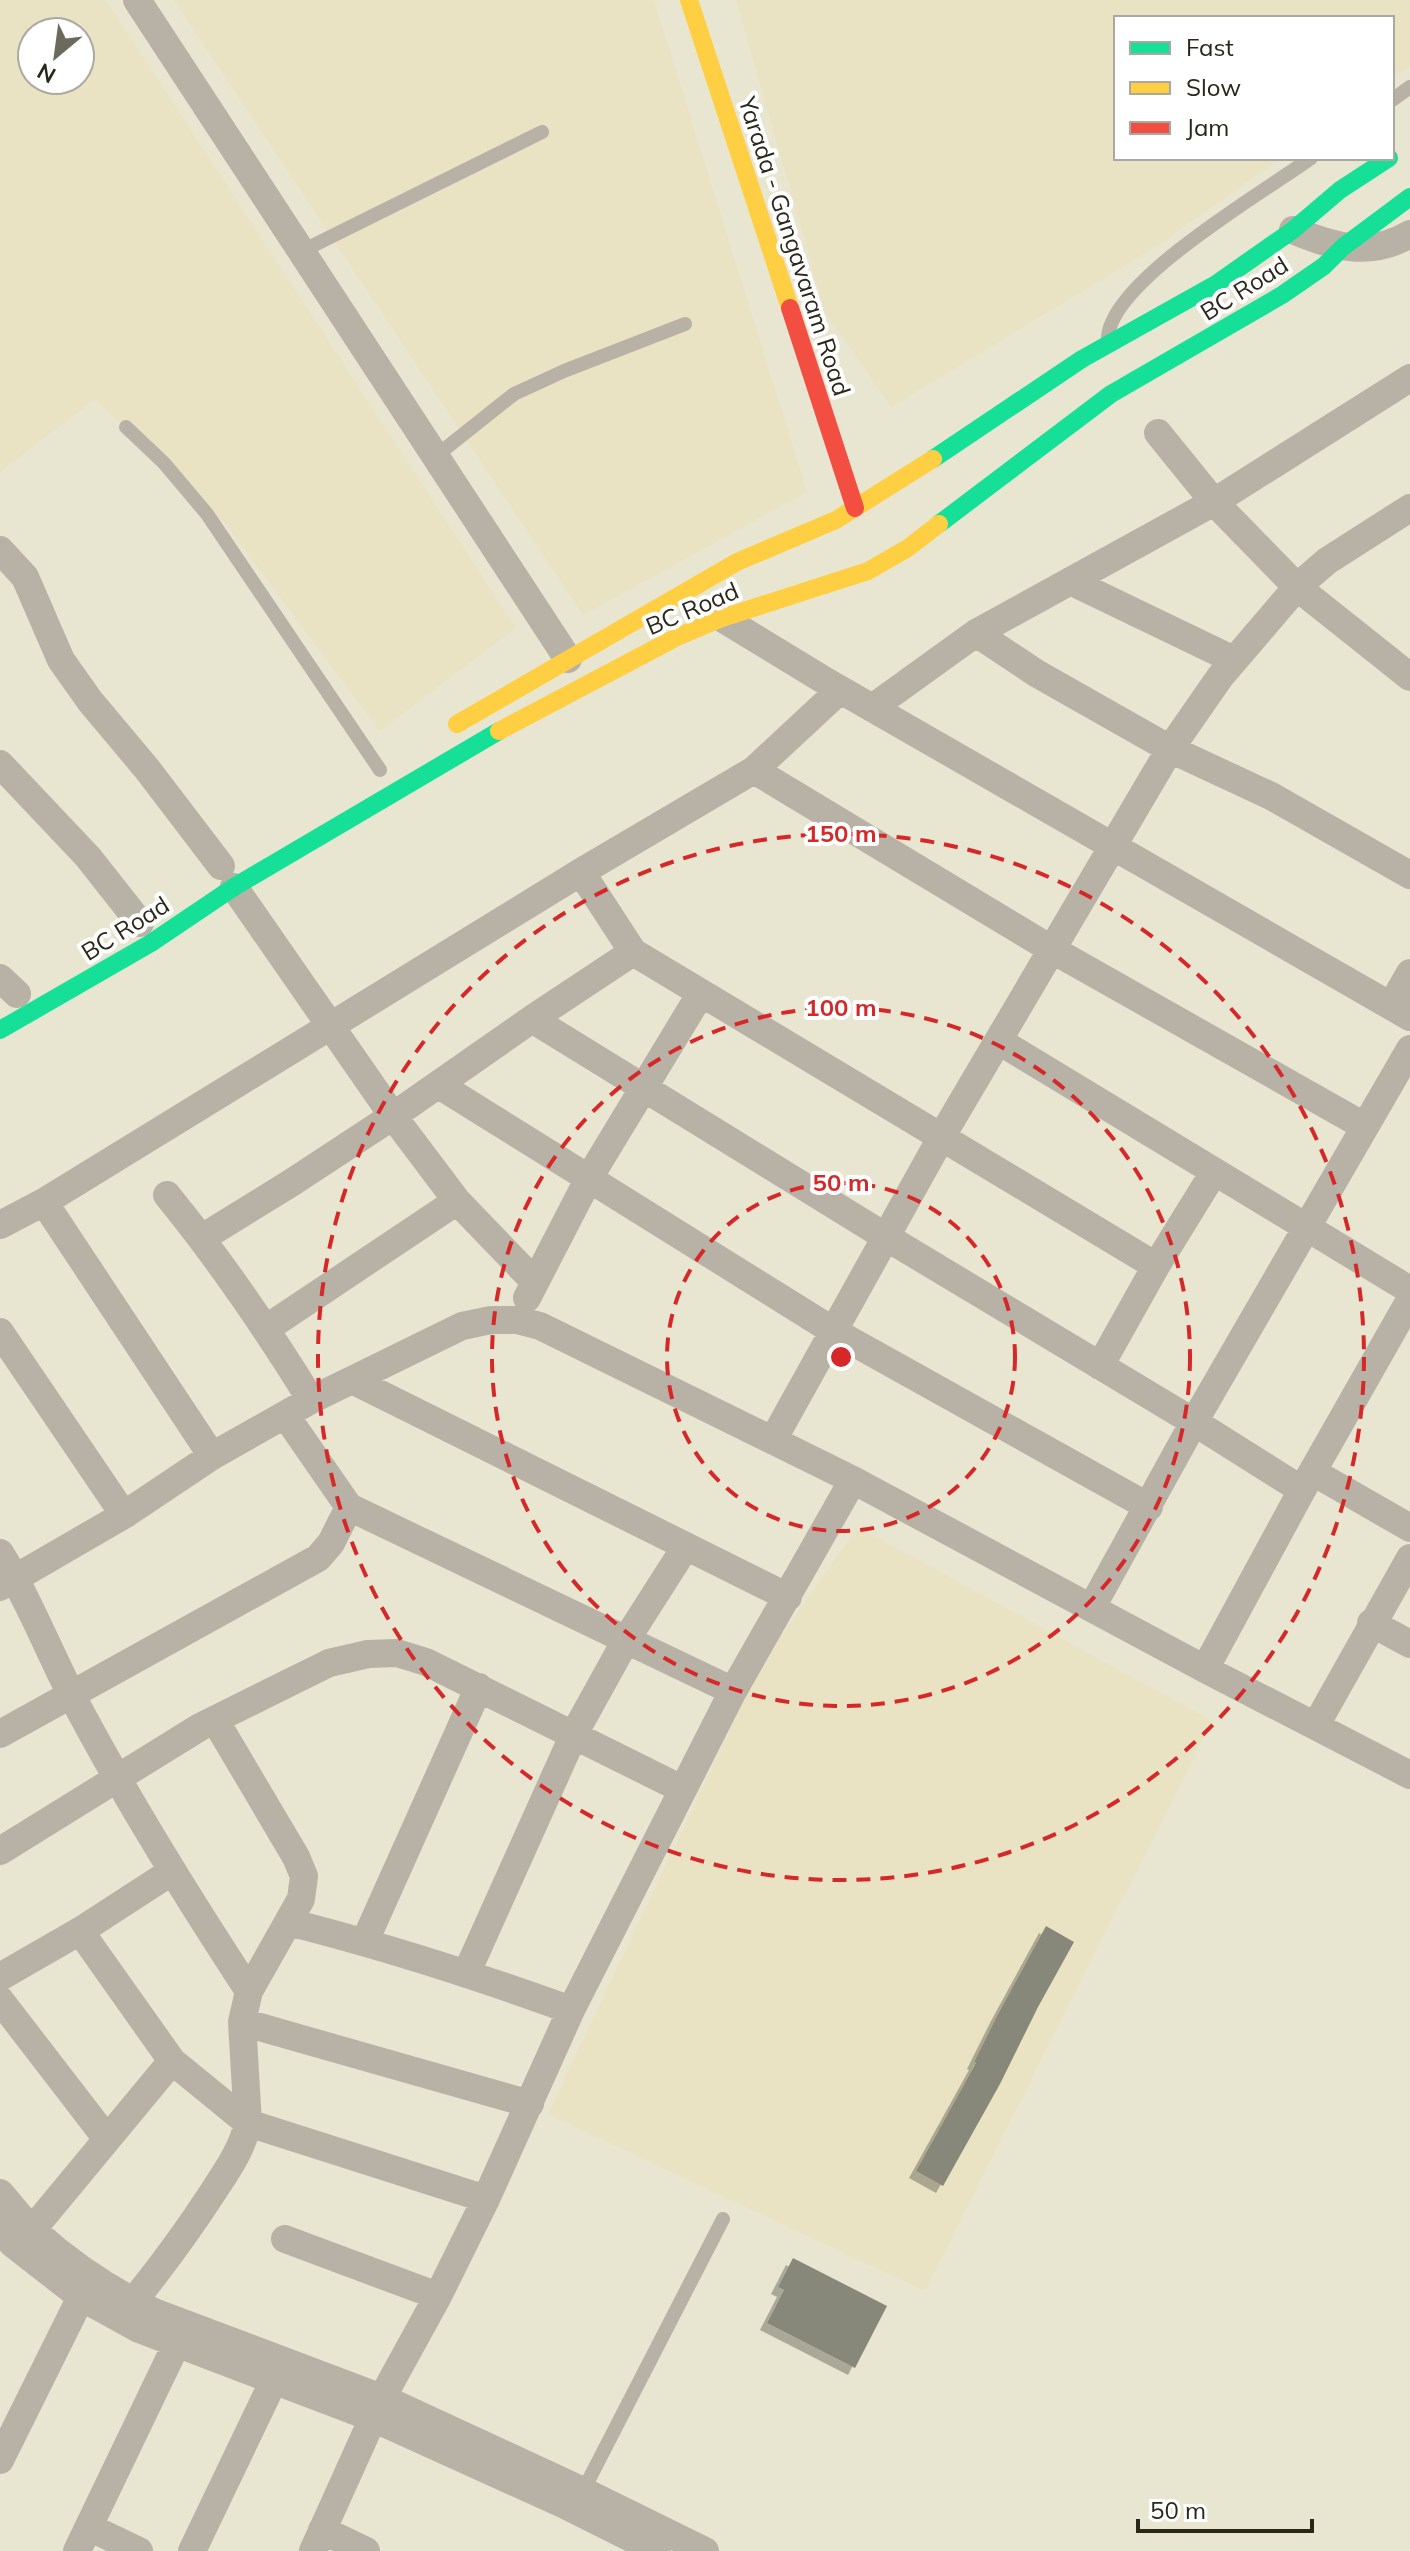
<svg xmlns="http://www.w3.org/2000/svg" width="1410" height="2551" viewBox="0 0 1410 2551" font-family="Mulish,sans-serif">
<defs>
<filter id="shadow"><feDropShadow dx="-7" dy="7" stdDeviation="0" flood-color="#0004"/></filter>
</defs>
<rect width="100%" height="100%" fill="#e8e5d1"/>
<path fill="#e9e3c3" fill-rule="evenodd" d="M0,0H106L516,628L380,731L224,522L95,399L0,472ZM32,32H80V80H32Z
M174,0H654L807,492L583,615Z
M736,0H1410V67L1392,79V18H1116V158H1281L1157,246L891,407L825,312Z
M858,1527L1212,1721L925,2291L548,2114L760,1666Z"/>
<path fill="#88887a" filter="url(#shadow)" d="M1046,1926L1074,1942L1038,2007L1000,2084L943,2186L916,2171L976,2063L974,2062L998,2014Z
M793,2258L887,2306L855,2368L767,2323L784,2290L778,2287Z"/>
<g fill="none" stroke-linecap="round" stroke-linejoin="round">
<path stroke="#b8b1a6" stroke-width="14" d="M1392,100L1410,87
M302,251L542,132
M1108,337C1112,280 1264,192 1311,158
M126,427L164,463L207,514L380,770
M436,456L514,394L564,371L685,324
M583,2491L723,2219"/>
<path stroke="#b8b1a6" stroke-width="28" d="M137,0L568,659
M1293,230C1333,247 1370,258 1410,234
M1158,433L1214,502L1297,587L1410,677
M0,550L25,577L61,660L90,701L147,769L221,866
M1070,581L1234,660
M722,618L827,682L1410,1017
M976,633L1036,673L1170,749L1271,796L1410,875
M872,708L976,633L1214,502L1410,378
M0,764L88,857L140,923
M754,770L1051,949L1364,1126
M581,872L633,952L1156,1266
M234,887L393,1116L457,1201L535,1282
M0,978L17,994
M1391,1006L1410,973
M532,1019L886,1237L1194,1422L1302,1490
M999,1041L1410,1290
M439,1085L835,1332L1149,1507
M167,1195C220,1260 267,1329 311,1400
M44,1202L212,1456
M0,1225L44,1202L581,872L754,770L840,690
M202,1238L291,1183L393,1116L532,1019L633,952
M527,1298L589,1178L701,993
M267,1328L457,1201
M0,1332L124,1515
M1100,1366L1156,1266L1214,1172
M352,1380L788,1597
M286,1416L349,1507L733,1691
M773,1440L942,1136L1170,749L1220,677L1297,587L1327,561L1410,508
M1313,1472L1410,1528
M0,1553C28,1598 47,1647 71,1694C125,1797 186,1895 249,1991
M0,1587L124,1515L212,1456L311,1400L462,1326L491,1320H517L540,1326L853,1480L1205,1669L1410,1775
M1092,1607L1194,1422L1410,1049
M1371,1623L1410,1644
M1205,1669L1302,1490L1410,1300
M1316,1725L1410,1558
M0,1734L318,1558L331,1543L349,1507
M0,1851L200,1727L329,1663L368,1654L397,1653L426,1662L682,1789
M288,1922C384,1946 477,1976 571,2010
M80,1931L172,2061L248,2123L486,2199
M365,1941L479,1687
M467,1972L574,1734L626,1640L686,1546
M0,1977L80,1931L171,1872
M0,2000L107,2139
M242,2022L530,2104
M0,2193C11,2205 21,2220 34,2231C69,2263 111,2291 154,2312L382,2398L583,2491L705,2551
M0,2229L13,2244L81,2297L139,2329L373,2418L563,2504L657,2551
M32,2230L172,2061
M285,2239L438,2296
M133,2302C161,2267 187,2232 211,2195C226,2172 242,2150 248,2123L242,2022L249,1991L301,1899L304,1876L296,1857L215,1720
M0,2460L81,2297
M89,2527L139,2551
M322,2530L366,2551
M77,2551L177,2343
M192,2551L274,2380
M313,2551L382,2398L438,2296L486,2199L571,2010L733,1691L853,1480"/>
<path stroke="#16e098" stroke-width="18" d="M933,459L1082,359L1216,284L1293,230L1340,190L1389,158
M939,524L1111,394L1282,295L1324,266L1343,247L1410,197
M0,1030L151,943L234,887L499,731"/>
<path stroke="#ffcf43" stroke-width="18" d="M689,0L790,308
M457,724L737,562L836,520L933,459
M499,731L677,637L722,618L868,571L908,548L939,524"/>
<path stroke="#f24e42" stroke-width="18" d="M790,308L855,508"/>
</g>
<g fill="none" stroke="#d62828" stroke-width="4" stroke-dasharray="14 10">
<circle cx="841" cy="1357" r="174"/>
<circle cx="841" cy="1357" r="349"/>
<circle cx="841" cy="1357" r="523"/>
</g>
<g text-anchor="middle" dominant-baseline="central" stroke-width="8" stroke-linejoin="round" paint-order="stroke">
<g font-size="24" fill="#29271a" stroke="#fff">
<text transform="translate(795 246) rotate(72)">Yarada - Gangavaram Road</text>
<text transform="translate(1244 288) rotate(-32)">BC Road</text>
<text transform="translate(692 608) rotate(-23)">BC Road</text>
<text transform="translate(125 928) rotate(-32)">BC Road</text>
</g>
</g>
<circle cx="841" cy="1357" r="12" fill="#d62828" stroke="#fff" stroke-width="4"/>
<g font-size="24" text-anchor="middle" font-weight="bold" fill="#d62828" stroke="#fff" stroke-width="8" stroke-linejoin="round" paint-order="stroke">
<text x="841" y="842">150 m</text>
<text x="841" y="1016">100 m</text>
<text x="841" y="1191">50 m</text>
</g>
<rect x="1114" y="16" width="280" height="144" fill="#ffffff" stroke="#a9a9a3" stroke-width="2"/>
<rect x="1130" y="42" width="40" height="12" fill="#16e098" stroke="#a9a9a3" stroke-width="2"/>
<text x="1186" y="56" font-size="24" fill="#29271a">Fast</text>
<rect x="1130" y="82" width="40" height="12" fill="#ffcf43" stroke="#a9a9a3" stroke-width="2"/>
<text x="1186" y="96" font-size="24" fill="#29271a">Slow</text>
<rect x="1130" y="122" width="40" height="12" fill="#f24e42" stroke="#a9a9a3" stroke-width="2"/>
<text x="1186" y="136" font-size="24" fill="#29271a">Jam</text>
<g transform="translate(56 56) rotate(209)"><circle r="38" fill="#ffffff" stroke="#a9a9a3" stroke-width="2"/>
<path d="M0-6L14 30L0 20L-14 30Z" fill="#6c6a5a"/>
<text y="-12" font-size="22" font-weight="bold" text-anchor="middle" fill="#29271a">N</text>
</g>
<path d="M1138 2519v12h174v-12" fill="none" stroke="#29271a" stroke-width="4"/>
<text x="1150" y="2519" font-size="24" fill="#29271a" stroke="#ffffff" stroke-width="6" paint-order="stroke">50 m</text>
</svg>
